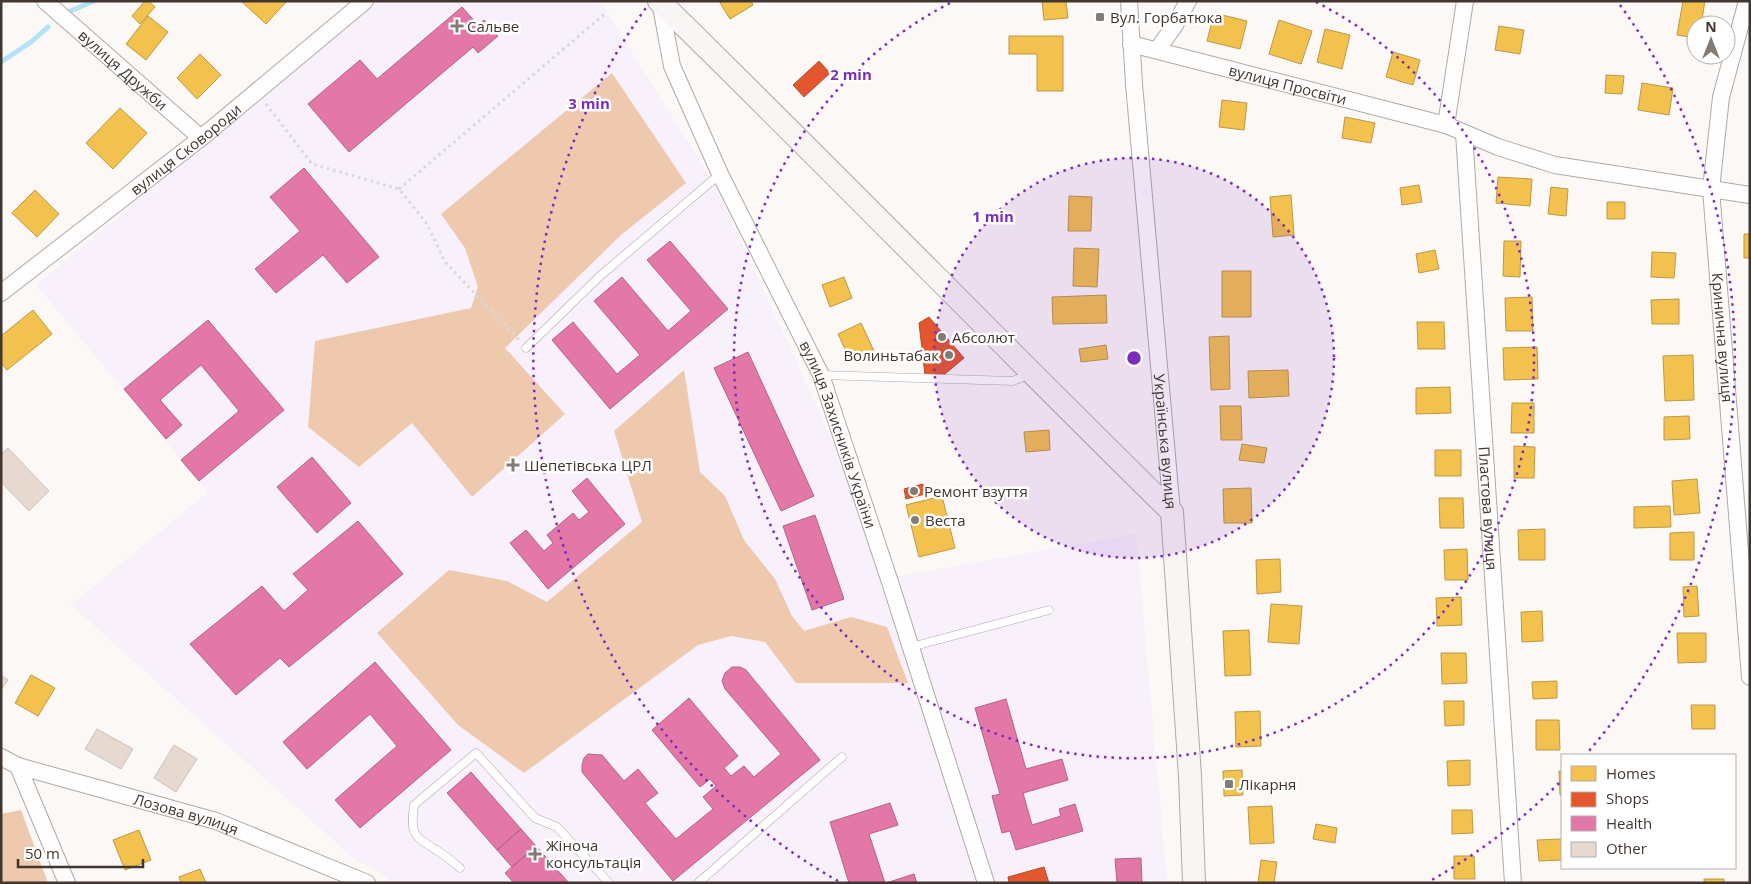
<svg xmlns="http://www.w3.org/2000/svg" width="1751" height="884" viewBox="0 0 1751 884" font-family="'Open Sans',sans-serif">
<rect width="100%" height="100%" fill="#fbf8f6"/>
<path fill="#f8f0fa" d="M382,1H600L715,185L831,437L882,579L1136,534L1167,883H395L352,857L71,605L208,492L36,285L351,22Z"/>
<path fill="#efc9ae" d="M612,73L686,183L621,235L505,348L565,414L472,497L412,423L359,467L308,427L315,341L471,308L478,287L465,248L441,214Z
M684,370L700,472L725,496L744,540L775,579L792,616L804,631L851,617L887,627L908,683H796L765,642L731,636L698,645L524,773L458,725L377,633L449,570L507,581L547,602L642,522L614,431Z
M21,810L48,883H1V814Z"/>
<path fill="#f2c14e" stroke="#bd9845" d="M145,1H148L155,7L140,24L132,16Z
M241,1H287L266,24Z
M719,1H751L753,5L730,19Z
M1042,1H1066L1068,18L1044,20Z
M1683,1H1705L1701,25H1696V38L1677,35Z
M1214,13L1247,21L1240,49L1207,41Z
M148,16L168,32L146,60L126,44Z
M1279,20L1312,31L1301,64L1269,54Z
M1499,26L1524,30L1520,54L1495,50Z
M1325,29L1350,35L1342,69L1317,62Z
M1009,36H1063V91H1037V54H1009Z
M1393,52L1420,60L1413,85L1386,77Z
M200,54L221,75L197,99L177,78Z
M1606,75L1624,76L1622,94L1605,93Z
M1642,83L1673,88L1669,115L1638,110Z
M1222,100L1247,103L1244,130L1219,127Z
M120,108L147,133L113,169L86,143Z
M1345,117L1375,123L1371,143L1342,138Z
M1498,177L1532,179L1530,206L1496,203Z
M1419,185L1422,202L1402,205L1400,188Z
M1551,187L1568,189L1566,216L1548,214Z
M35,190L59,214L37,237L12,213Z
M1291,195L1294,235L1273,237L1270,197Z
M1069,196L1092,197L1091,231H1068Z
M1607,202H1625V219H1607Z
M1744,234H1750V258H1744Z
M1504,241H1521L1520,277L1503,276Z
M1074,248L1099,249L1097,287L1073,286Z
M1435,250L1439,269L1419,273L1416,254Z
M1652,252L1676,253L1674,278L1651,277Z
M1222,271H1251V317H1222Z
M844,277L852,298L830,307L822,285Z
M1106,295L1107,323L1053,324L1052,297Z
M1532,297L1533,331H1506L1505,298Z
M1679,299V324H1652L1651,300Z
M33,310L52,334L7,370L1,363V336Z
M1417,322H1444L1445,349H1418Z
M861,323L874,351L851,362L838,334Z
M1229,336L1230,389L1211,390L1209,337Z
M1106,345L1108,359L1081,362L1079,349Z
M1537,347L1538,379L1504,380L1503,348Z
M1693,355L1694,400L1665,401L1663,356Z
M1288,370L1289,396L1249,398L1248,371Z
M1450,387L1451,413L1416,414V388Z
M1512,403H1534V433H1511Z
M1220,406H1241L1242,440H1221Z
M1689,416L1690,439L1664,440V417Z
M1049,430L1050,450L1026,452L1024,432Z
M1242,444L1267,448L1264,463L1239,460Z
M1514,446L1535,447L1534,478H1514Z
M1435,450H1461V476H1435Z
M1697,479L1700,513L1674,515L1672,481Z
M1251,488L1252,523H1224L1223,489Z
M942,496L955,548L919,557L906,505Z
M1439,498H1463L1464,528H1440Z
M1670,506L1671,527L1634,528V507Z
M1545,529V560H1519L1518,530Z
M1694,532V560H1670V533Z
M1467,549L1468,580H1445L1444,550Z
M1280,559L1281,592L1257,594L1256,560Z
M1697,586L1699,616L1684,617L1683,587Z
M1461,597L1462,625L1437,626L1436,598Z
M1271,604L1302,606L1299,644L1268,642Z
M1542,611L1543,641L1522,642L1521,612Z
M1249,630L1251,675L1225,676L1223,631Z
M1677,633H1706V662L1678,663Z
M1441,653H1466L1467,683L1442,684Z
M31,675L55,688L38,716L15,703Z
M1557,681V698L1533,699L1532,682Z
M1444,701H1464V725L1445,726Z
M1691,705H1715V729H1692Z
M1260,711L1261,746L1236,747L1235,712Z
M1536,720H1559L1560,750H1536Z
M1470,760V785L1448,786L1447,761Z
M1242,770L1243,795L1224,796L1223,771Z
M1559,771H1562V795H1560Z
M1272,806L1274,843L1250,844L1248,807Z
M1452,810H1472L1473,833L1452,834Z
M1316,824L1337,828L1335,843L1313,839Z
M139,830L151,860L125,870L113,840Z
M1562,839V860L1539,861L1537,840Z
M1454,856H1474L1475,879H1454Z
M1261,860L1277,862L1274,883H1258Z
M200,869L206,883H181L179,877Z
M1704,879H1724V883H1704Z"/>
<path fill="#e4572e" stroke="#b34d2f" d="M819,61L830,73L804,97L793,85Z
M929,317L964,358L945,374L925,375L919,323Z
M923,484L925,494L906,499L904,489Z
M1044,867L1049,883H1009L1008,877Z"/>
<path fill="#e377a8" stroke="#b36484" d="M462,7L478,25L484,20L498,36L478,53L473,47L349,152L308,104L360,60L377,79Z
M304,168L379,257L347,283L323,255L276,293L255,269L300,231L270,197Z
M670,241L728,309L610,409L552,340L573,322L617,374L640,355L594,301L622,277L668,331L691,311L647,260Z
M208,320L284,410L199,481L181,460L239,411L201,365L160,400L182,425L166,439L124,389Z
M748,352L814,496L781,511L714,368Z
M312,457L351,503L317,533L277,487Z
M587,478L625,524L548,589L510,543L526,530L544,551L553,543L547,535L573,513L579,520L589,512L572,491Z
M815,515L844,599L812,610L783,526Z
M358,521L403,574L289,667L280,658L236,695L190,644L262,586L284,611L308,590L293,574Z
M375,662L451,750L360,828L335,800L397,746L370,714L307,769L283,742Z
M732,667H740L746,670L820,760L673,881L582,772V765L584,758L588,754L602,755L624,781L638,769L658,793L645,803L676,839L713,809L703,797L716,786L710,779L700,787L652,730L689,698L738,756L724,768L731,776L744,766L754,777L781,754L725,689L722,681L725,673Z
M1006,699L1026,769L1062,759L1068,780L1023,793L1032,825L1061,816L1059,809L1075,804L1083,831L1016,850L1010,831L1002,833L992,796L1000,794L975,708Z
M471,772L521,829L497,850L447,793Z
M890,803L898,825L869,834L885,883H849L830,822Z
M521,829L536,846L512,867L497,850Z
M536,846L569,883H514L505,873Z
M1141,858L1142,883H1117L1115,859Z
M914,874L917,883H886Z"/>
<g fill="none" stroke-linecap="round" stroke-linejoin="round">
<path stroke="#b3e2f7" stroke-width="5" d="M68,12L94,1
M1,62L31,42L48,27"/>
</g>
<path fill="#e7d8d0" stroke="#cac3be" d="M8,448L49,491L29,511L1,482V454Z
M1,675L8,680L1,690Z
M97,729L133,749L121,769L85,749Z
M174,745L197,759L176,792L154,778Z"/>
<g fill="none" stroke-linecap="round" stroke-linejoin="round">
<g stroke="#b0aaa6" stroke-width="9">
<path id="lane" d="M526,348L600,276L720,174
M821,375L1013,381L1030,374
M911,647L1049,610
M460,868C453,862 446,856 438,851C414,836 410,836 414,805L476,753L535,818L557,827L609,883
M698,883L842,757"/>
</g>
<g stroke="#b0aaa6" stroke-width="18">
<g id="street">
<path id="s1" d="M45,1L201,138"/>
<path id="s2" d="M660,1L672,66L720,174L821,375L890,582L986,883"/>
<path id="s3" d="M1129,1L1134,84L1172,512"/>
<path id="s4" d="M1747,1L1721,97L1711,189L1750,677"/>
<path id="s5" d="M1131,44L1446,125L1498,147L1555,165L1750,195"/>
<path d="M1157,50L1175,25L1188,1"/>
<path d="M1446,125L1465,1"/>
<path id="s6" d="M1464,133L1513,883"/>
<path id="s7" d="M1,293L201,138L365,1"/>
<path id="s8" d="M1,757L18,766L216,821L367,883"/>
<path d="M18,766L67,883"/>
</g>
</g>
<g stroke="#b0aaa6" stroke-width="24">
<path id="secondary" d="M659,1C832,170 1000,343 1172,512L1190,776L1194,883"/>
</g>
<path stroke="#dad8d7" stroke-width="3" stroke-dasharray="2.5 4" stroke-linecap="butt" d="M266,104L312,164L399,189L427,224L445,262L519,340
M399,189L607,12"/>
<use href="#lane" stroke="#fefefe" stroke-width="8"/>
<use href="#street" stroke="#fefefe" stroke-width="16"/>
<use href="#secondary" stroke="#f9f5f4" stroke-width="22"/>
</g>
<circle cx="1134" cy="358" r="200" fill="#7b2cbf" fill-opacity=".12"/>
<g fill="none" stroke="#7b2cbf" stroke-width="2.5" stroke-dasharray="2.5 5">
<circle cx="1134" cy="358" r="200"/>
<path d="M1316 2A400 400 0 1 1 952 2"/>
<path d="M1559 783A601 601 0 0 1 1430 881M838 881A601 601 0 0 1 648 5M1620 5A601 601 0 0 1 1588 752"/>
</g>
<g fill="#837b75" stroke="#fff" stroke-width="2">
<rect x="1095" y="12" width="10" height="10" rx="2.5"/>
<path d="M454.5 18.5h5v5h5v5h-5v5h-5v-5h-5v-5h5z"/>
<circle cx="942" cy="337" r="5"/>
<circle cx="949" cy="355" r="5"/>
<path d="M510.5 457.5h5v5h5v5h-5v5h-5v-5h-5v-5h5z"/>
<circle cx="914" cy="491" r="5"/>
<circle cx="915" cy="520" r="5"/>
<rect x="1224" y="779" width="10" height="10" rx="2.5"/>
<path d="M532.5 846.5h5v5h5v5h-5v5h-5v-5h-5v-5h5z"/>
</g>
<g text-anchor="middle" dominant-baseline="central" stroke-width="5" stroke-linejoin="round" paint-order="stroke">
<g font-size="15" fill="#423730" stroke="#fff" text-anchor="start">
<text x="1110" y="17">Вул. Горбатюка</text>
<text x="467" y="26">Сальве</text>
<text x="952" y="337">Абсолют</text>
<text x="939" y="355" text-anchor="end">Волиньтабак</text>
<text x="524" y="465">Шепетівська ЦРЛ</text>
<text x="924" y="491">Ремонт взуття</text>
<text x="925" y="520">Веста</text>
<text x="1239" y="784">Лікарня</text>
<text x="546" y="845">Жіноча<tspan x="546" dy="17">консультація</tspan></text>
</g>
<g font-size="15" fill="#423730" stroke="#fff">
<text stroke="none"><textPath href="#s1" startOffset="104">вулиця Дружби</textPath></text>
<text stroke="none"><textPath href="#s5" startOffset="162">вулиця Просвіти</textPath></text>
<text stroke="none"><textPath href="#s7" startOffset="234">вулиця Сковороди</textPath></text>
<text stroke="none"><textPath href="#s4" startOffset="341">Кринична вулиця</textPath></text>
<text stroke="none"><textPath href="#s2" startOffset="471">вулиця Захисників України</textPath></text>
<text stroke="none"><textPath href="#s3" startOffset="442">Українська вулиця</textPath></text>
<text stroke="none"><textPath href="#s6" startOffset="376">Пластова вулиця</textPath></text>
<text stroke="none"><textPath href="#s8" startOffset="194">Лозова вулиця</textPath></text>
</g>
</g>
<circle cx="1134" cy="358" r="8" fill="#7b2cbf" stroke="#fff" stroke-width="2.5"/>
<g font-size="15" text-anchor="middle" font-weight="bold" fill="#7b2cbf" stroke="#fff" stroke-width="5" stroke-linejoin="round" paint-order="stroke">
<text x="851" y="80">2 min</text>
<text x="589" y="109">3 min</text>
<text x="993" y="222">1 min</text>
</g>
<rect width="1751" height="884" fill="none" stroke="#423730" stroke-width="5"/>
<rect x="1561" y="754" width="175" height="115" fill="#ffffff" stroke="#b3afac"/>
<rect x="1571" y="766" width="25" height="15" fill="#f2c14e" stroke="#b3afac"/>
<text x="1606" y="779" font-size="15" fill="#423730">Homes</text>
<rect x="1571" y="792" width="25" height="15" fill="#e4572e" stroke="#b3afac"/>
<text x="1606" y="804" font-size="15" fill="#423730">Shops</text>
<rect x="1571" y="816" width="25" height="15" fill="#e377a8" stroke="#b3afac"/>
<text x="1606" y="829" font-size="15" fill="#423730">Health</text>
<rect x="1571" y="842" width="25" height="15" fill="#e7d8d0" stroke="#b3afac"/>
<text x="1606" y="854" font-size="15" fill="#423730">Other</text>
<g transform="translate(1711 40)"><circle r="24" fill="#ffffff" stroke="#b3afac"/>
<path d="M0-4L9 19L0 12L-9 19Z" fill="#837b75"/>
<text y="-8" font-size="14" font-weight="bold" text-anchor="middle" fill="#423730">N</text>
</g>
<path d="M18 859v8h125v-8" fill="none" stroke="#423730" stroke-width="2.5"/>
<text x="25" y="859" font-size="15" fill="#423730" stroke="#ffffff" stroke-width="4" paint-order="stroke">50 m</text>
</svg>
